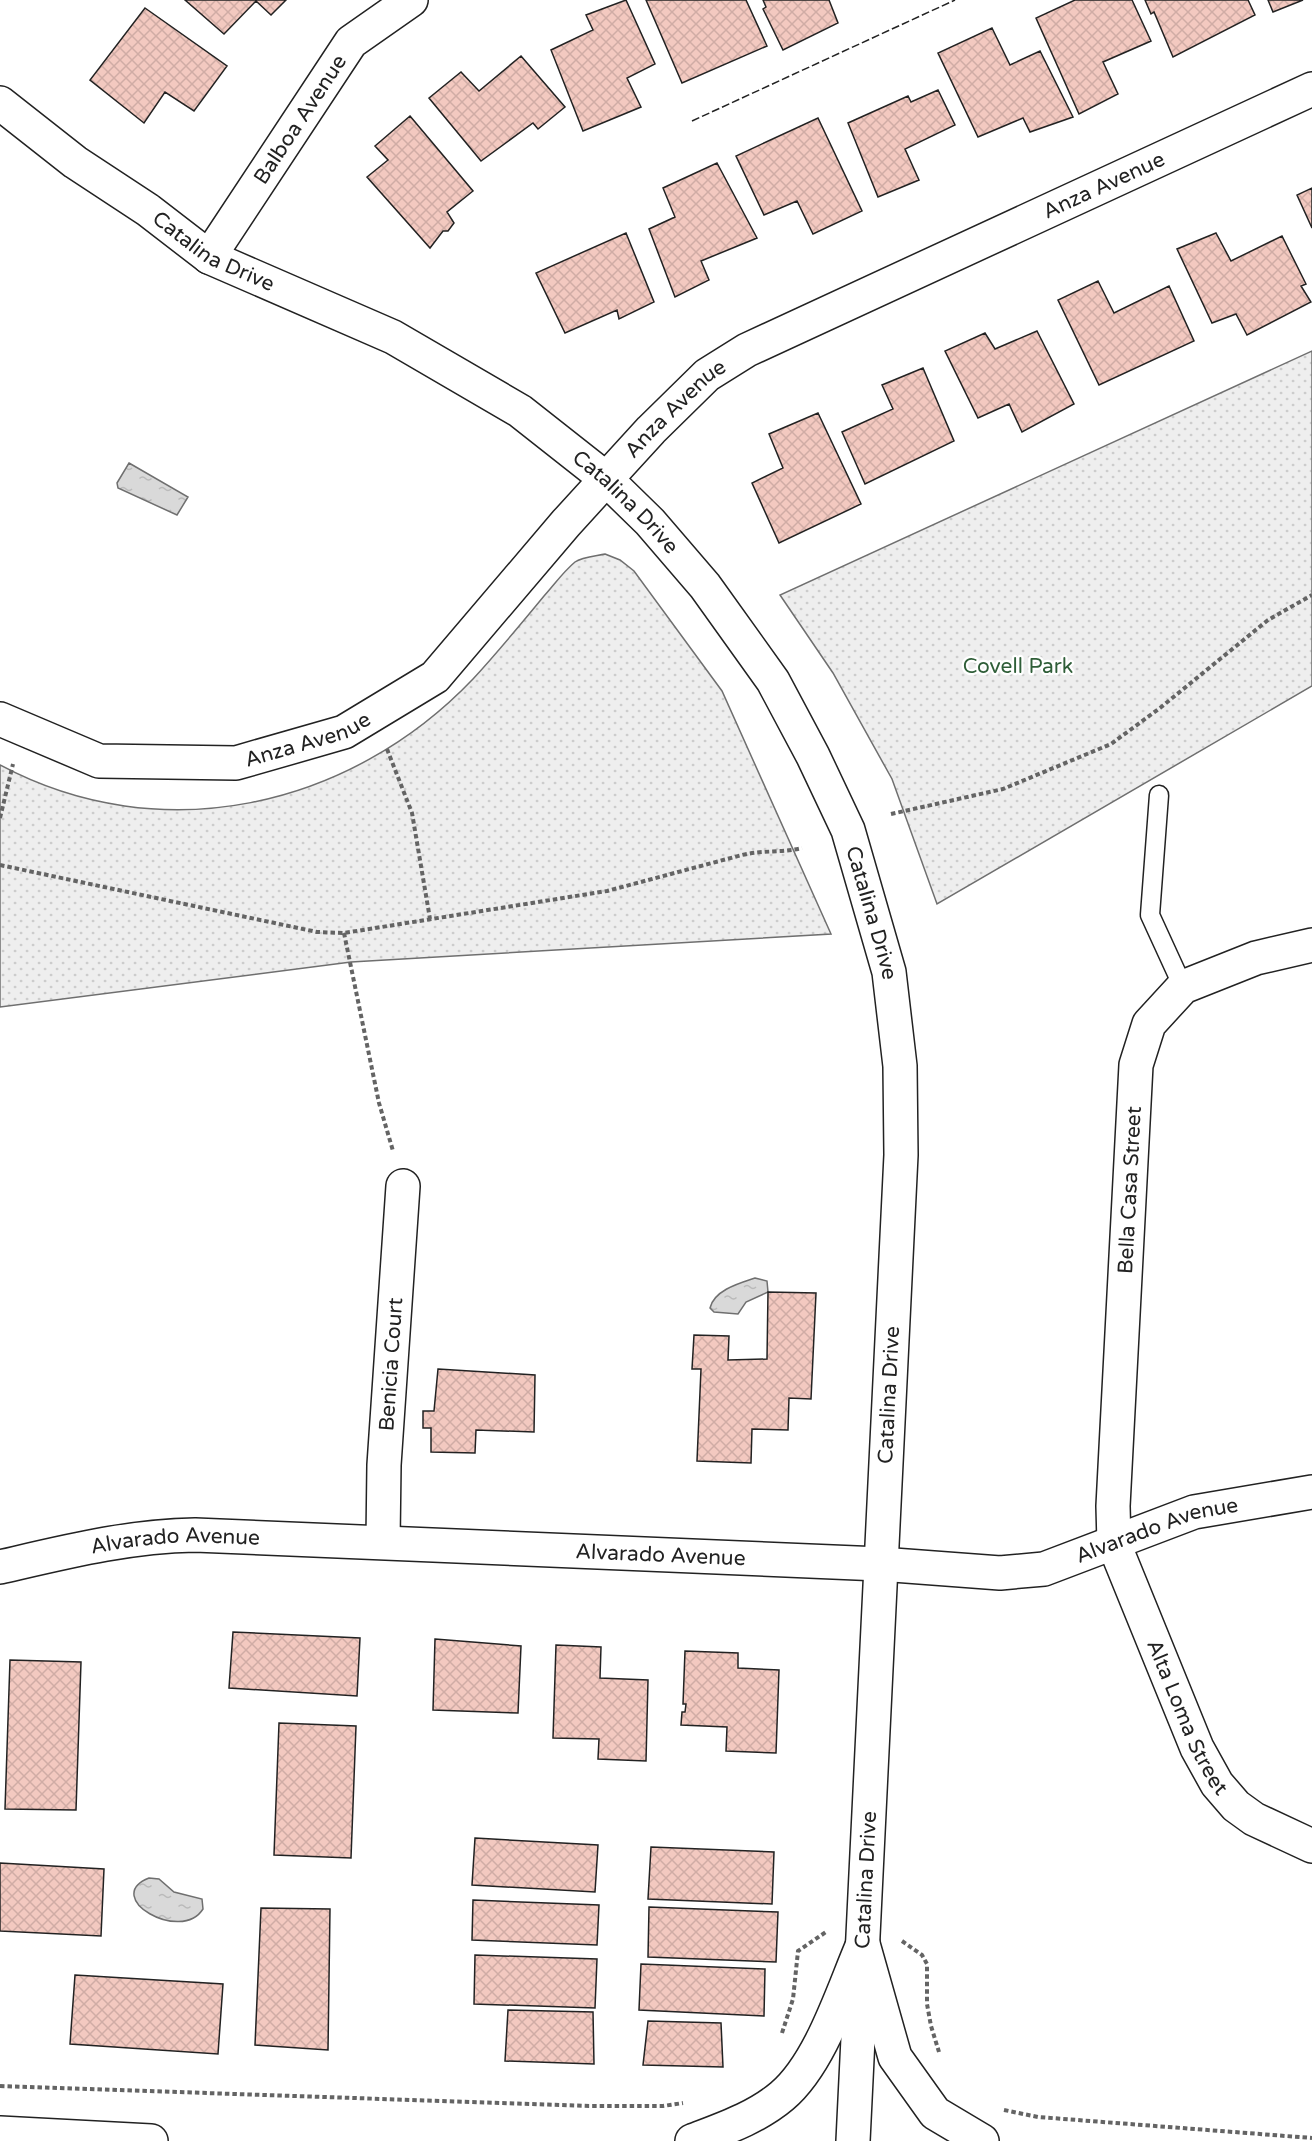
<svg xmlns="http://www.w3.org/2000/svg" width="1312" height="2141" viewBox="0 0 1312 2141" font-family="'Varela Round',sans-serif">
<defs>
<pattern id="park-dots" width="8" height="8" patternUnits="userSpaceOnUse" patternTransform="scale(1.5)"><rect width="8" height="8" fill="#eee"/><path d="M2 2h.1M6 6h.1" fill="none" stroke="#ccc" stroke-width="1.8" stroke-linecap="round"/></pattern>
<pattern id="water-ripples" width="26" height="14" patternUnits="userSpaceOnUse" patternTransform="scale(1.5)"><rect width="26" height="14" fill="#d9d9d9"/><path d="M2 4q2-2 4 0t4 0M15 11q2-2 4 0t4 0" fill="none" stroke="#bababa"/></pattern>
<pattern id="building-cross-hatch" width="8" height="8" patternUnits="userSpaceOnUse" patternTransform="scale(1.5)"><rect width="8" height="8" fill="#f3c9c0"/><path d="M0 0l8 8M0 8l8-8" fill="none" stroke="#d0aca5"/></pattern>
</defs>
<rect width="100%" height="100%" fill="#fff"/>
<path fill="url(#park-dots)" stroke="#6f6f6f" stroke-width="1.5" d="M1312,351V686L937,904L892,779L833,673L780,595Z
M605,554L620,560L634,571L722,691L831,934L351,962L0,1007V765C161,851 350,808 473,679C498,652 521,624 544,596C554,585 563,572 575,562C582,557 596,556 605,554Z"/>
<path fill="url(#water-ripples)" stroke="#6f6f6f" stroke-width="1.5" d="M129,463L188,497L177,515L118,488L117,483Z
M755,1278L767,1281L768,1292L746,1302L738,1314L714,1312L710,1308C714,1290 740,1283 755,1278Z
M149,1878L159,1879L174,1892L202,1899L203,1909C181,1944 101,1897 149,1878Z"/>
<path fill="url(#building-cross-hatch)" stroke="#222" stroke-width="1.5" d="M185,0H286L271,15L256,1L224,34Z
M626,0L655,64L627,78L641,107L583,131L551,50L593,30L586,15Z
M646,0H746L767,46L682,83Z
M763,0H829L838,23L783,50L763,9L766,7Z
M1075,0H1132L1151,41L1103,62L1118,94L1079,114L1036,18Z
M1145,0H1248L1255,15L1173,57L1154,12L1151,14Z
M1268,0H1303L1273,12Z
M145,8L227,66L194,111L165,92L144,123L90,80Z
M992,28L1010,65L1040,51L1073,117L1030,132L1023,118L978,137L938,53Z
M521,56L565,107L538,129L533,123L481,161L429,98L461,72L479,91Z
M938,90L955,125L905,149L919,180L878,197L848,123L908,96L911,102Z
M410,116L473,191L447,212L454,223L448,231H443L430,248L367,177L388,160L375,146Z
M818,118L862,211L813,234L797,201L764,215L736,156Z
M717,163L757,238L701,261L709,280L675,297L649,229L675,217L663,188Z
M1312,188V228L1297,195Z
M626,233L654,302L619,319L617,310L565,333L536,273Z
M1216,233L1231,261L1282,236L1306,284L1301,286L1311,302L1247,335L1236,314L1212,323L1177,249Z
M1098,281L1114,313L1169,286L1194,341L1099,385L1058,300Z
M1037,331L1074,404L1022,432L1009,404L978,418L945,351L985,333L995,349Z
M923,368L954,441L865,484L842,432L893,409L882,385Z
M818,413L861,504L779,543L752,483L783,468L769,434Z
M768,1292L816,1293L811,1399L789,1398L788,1430L752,1429L751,1463L697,1461L701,1369H692L694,1335L729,1336L728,1360L767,1359Z
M438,1369L535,1375L534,1432L476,1430L475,1453L431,1452V1428H423V1411H434Z
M233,1632L360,1638L357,1696L229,1688Z
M435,1639L521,1646L518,1713L433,1710Z
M556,1645L601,1647L600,1678L648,1680L646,1761L598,1759L599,1739L553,1738Z
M685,1651L738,1653V1668L779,1670L776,1753L726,1751L727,1727L681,1725L682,1712H685L686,1704H683Z
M10,1660L81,1662L76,1810L5,1809Z
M279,1723L356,1726L351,1858L274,1855Z
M475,1838L598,1845L595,1892L472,1885Z
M651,1847L774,1852L772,1904L648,1899Z
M0,1863L104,1869L101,1936L0,1931Z
M473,1900L599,1905L597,1945L472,1940Z
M649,1907L778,1912L776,1962L648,1957Z
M261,1908L330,1909L328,2050L255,2045Z
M475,1955L597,1959L595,2008L474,2004Z
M641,1964L765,1969L764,2016L639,2010Z
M75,1975L223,1984L218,2054L70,2044Z
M508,2010L593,2012L594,2064L505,2061Z
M648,2021L721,2023L723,2067L643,2065Z"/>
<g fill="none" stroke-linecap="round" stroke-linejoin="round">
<g stroke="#222" stroke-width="21">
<path id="service" d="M1159,795L1150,915L1183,987"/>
</g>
<g stroke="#222" stroke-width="36">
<g id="minor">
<path id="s1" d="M209,257L351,42L411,0"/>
<path id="s2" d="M0,719L99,761L236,763L344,732L435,677L566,523L651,430L707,375L747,350L1312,89"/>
<path id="s3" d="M1312,945L1256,958L1183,987L1149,1024L1136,1065L1113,1506L1114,1544L1197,1748L1217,1784L1236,1806L1254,1819L1312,1846"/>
<path id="s4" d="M383,1541L384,1465L403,1186"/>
<path id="s5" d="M0,1567C65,1552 128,1536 195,1535L880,1564L1000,1573L1044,1569L1194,1512L1312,1492"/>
</g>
</g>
<g stroke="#222" stroke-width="36">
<g id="tertiary">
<path id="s6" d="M0,103L75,162L148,210L209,257L393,337L520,411L605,478L650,522L705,586L773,681L813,756L848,830L889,972L900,1066L901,1155L853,2141"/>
</g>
</g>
<g stroke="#222" stroke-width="36">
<path id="primary" d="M863,1944L895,2057L935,2113L982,2141
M0,2133L151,2141
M692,2141C723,2129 756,2118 782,2096C821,2063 843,1990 863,1944"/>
</g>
<path stroke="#646464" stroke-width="4" stroke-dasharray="4.5 3" stroke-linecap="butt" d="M387,749L412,813L430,919
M891,814L1003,789L1111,744L1160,708L1268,620L1312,595
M0,818L13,764
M0,865L317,932L344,933L607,891L742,855C762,850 781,853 802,848
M344,933L379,1103L393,1151
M902,1941L922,1955L927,1964V2004L931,2026L939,2052
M782,2033L793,1999L798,1951L826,1932
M0,2086L589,2106H663L683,2103
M1004,2110L1038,2117L1312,2138"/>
<use href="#service" stroke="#fff" stroke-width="18"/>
<use href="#minor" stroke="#fff" stroke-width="33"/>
<use href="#tertiary" stroke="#fff" stroke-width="33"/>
<use href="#primary" stroke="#fff" stroke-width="33"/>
<path stroke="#222" stroke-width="1.5" stroke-dasharray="8 3" stroke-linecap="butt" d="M692,121L955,0"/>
</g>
<g text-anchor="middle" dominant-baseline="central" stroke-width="4.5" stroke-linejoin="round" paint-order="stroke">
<g font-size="21" fill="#222" stroke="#fff">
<text stroke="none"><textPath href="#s1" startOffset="165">Balboa Avenue</textPath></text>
<text stroke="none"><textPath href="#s2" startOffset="1310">Anza Avenue</textPath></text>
<text stroke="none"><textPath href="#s6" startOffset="261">Catalina Drive</textPath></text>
<text stroke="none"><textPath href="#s2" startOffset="824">Anza Avenue</textPath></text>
<text stroke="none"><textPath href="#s6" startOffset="747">Catalina Drive</textPath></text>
<text stroke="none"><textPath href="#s2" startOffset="320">Anza Avenue</textPath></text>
<text stroke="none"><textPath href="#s6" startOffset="1233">Catalina Drive</textPath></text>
<text transform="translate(1130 1190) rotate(-87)">Bella Casa Street</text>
<text stroke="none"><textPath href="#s4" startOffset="177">Benicia Court</textPath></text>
<text transform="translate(889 1395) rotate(-87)">Catalina Drive</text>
<text stroke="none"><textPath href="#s5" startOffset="1168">Alvarado Avenue</textPath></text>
<text stroke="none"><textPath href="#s5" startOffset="178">Alvarado Avenue</textPath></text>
<text stroke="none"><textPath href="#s5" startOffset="664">Alvarado Avenue</textPath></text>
<text stroke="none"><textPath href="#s3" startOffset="897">Alta Loma Street</textPath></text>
<text transform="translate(866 1880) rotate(-87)">Catalina Drive</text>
</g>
<g font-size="21" fill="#2f5e38" stroke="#fff">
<text x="1018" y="666">Covell Park</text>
</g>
</g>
</svg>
